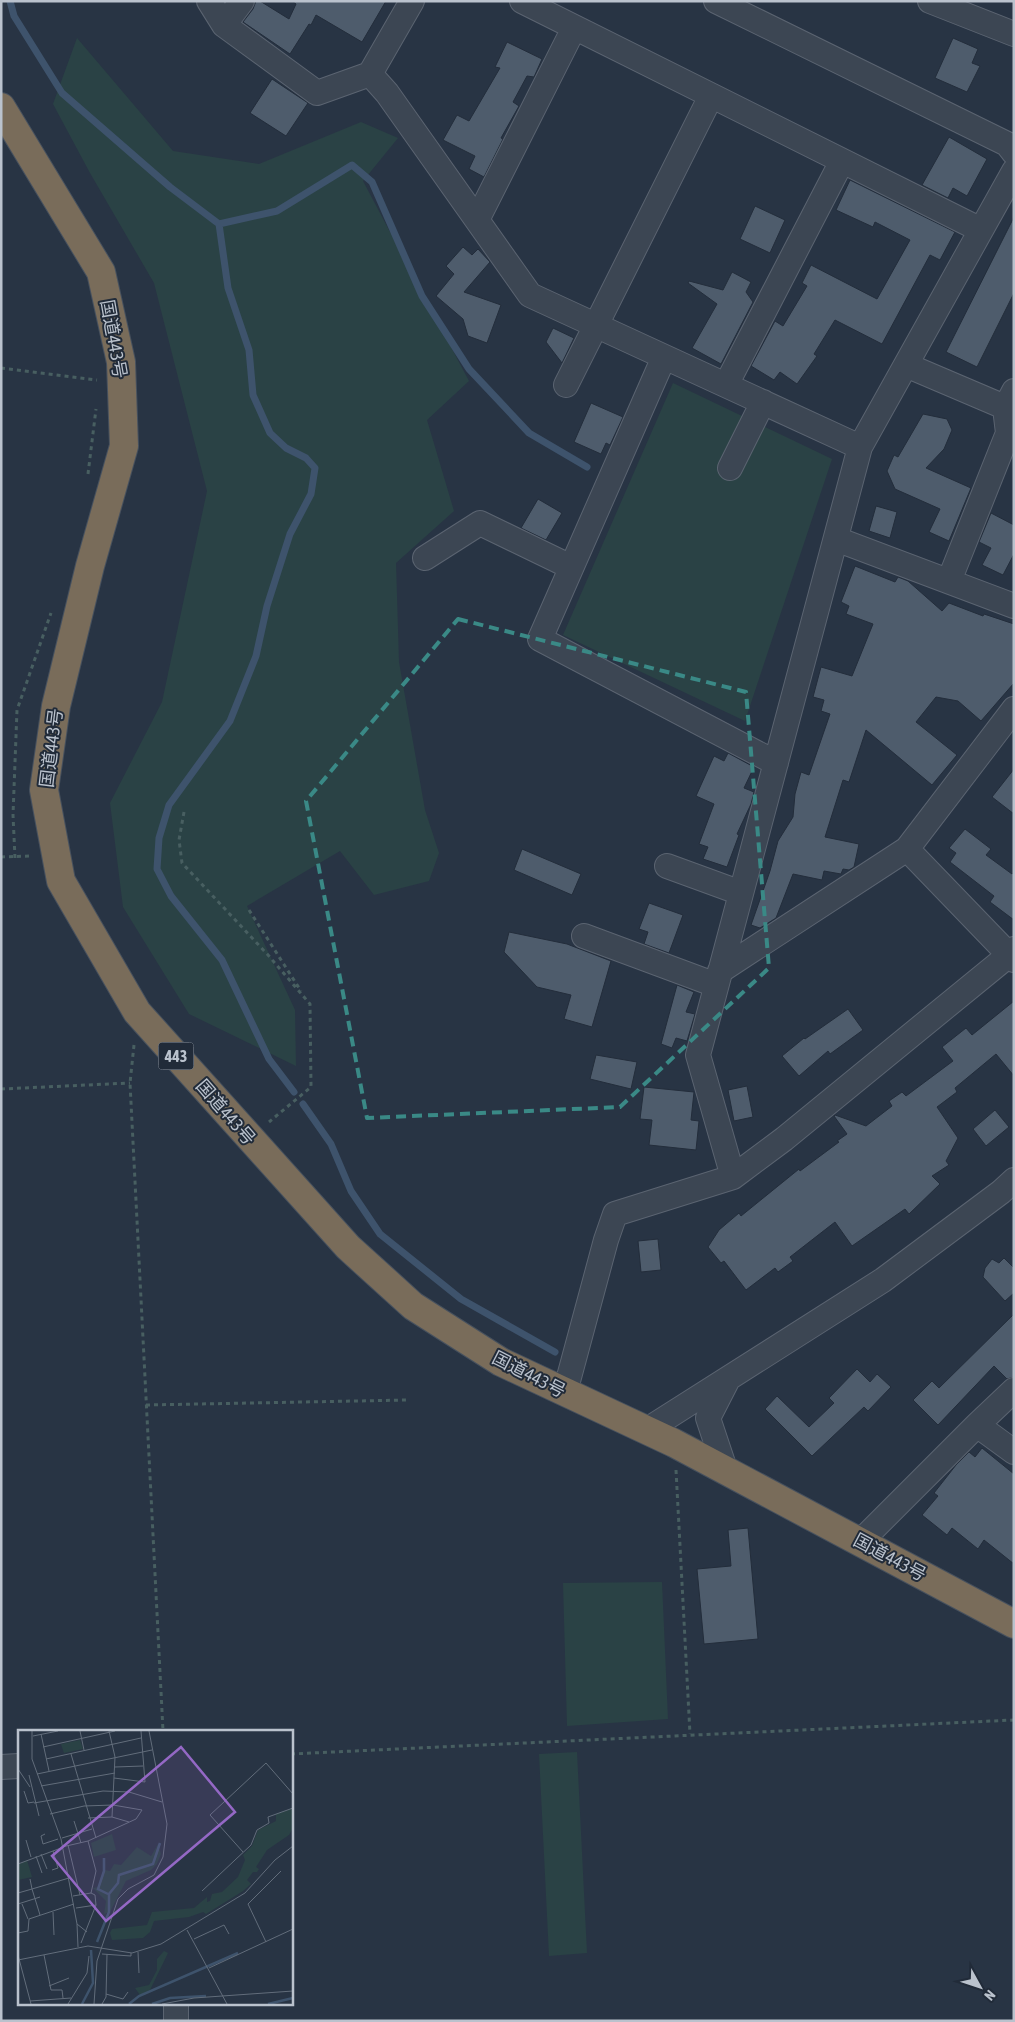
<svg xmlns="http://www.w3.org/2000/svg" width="1015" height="2022" viewBox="0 0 1015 2022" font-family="'Asap Condensed','Noto Sans JP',sans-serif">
<rect width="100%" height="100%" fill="#283444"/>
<path fill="#2a4245" d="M77,38L173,151L259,164L361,122L398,138L363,181L469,381L427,420L454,511L396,563L399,662L425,810L439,853L429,881L374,895L340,851L247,906L295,1010L296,1066L189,1014L123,907L110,803L162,702L207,491L154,283L90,173L53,104Z
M673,383L832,459L745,721L563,635Z
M662,1582L668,1719L567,1726L563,1583Z
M577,1752L587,1953L549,1956L539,1754Z"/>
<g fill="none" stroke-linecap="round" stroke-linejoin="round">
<path stroke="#3e536c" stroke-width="7" d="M10,1L14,16L62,93L170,187L219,224L228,288L249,350L253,395L270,433L286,448L306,458L315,468L311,494L290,534L267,606L256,656L230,721L169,805L159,838L157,869L171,896L222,960L269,1059L294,1092
M219,224L277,211L352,165L372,182L422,296L469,369L529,433L587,467
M303,1104L331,1144L351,1191L380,1234L461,1299L555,1352"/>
</g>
<path fill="#4e5c6c" stroke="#232d3b" d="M256,1H260L289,19L296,4L292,1H386L362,42L316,15L311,25L309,24L290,54L243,22L253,9Z
M953,38L978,49L972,63L980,66L967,92L935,78Z
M507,42L542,59L534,77L527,76L513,102L519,106L501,138L503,139L484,177L469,169L475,156L443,140L457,115L469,121L500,68L495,67Z
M272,79L308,103L286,136L250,113Z
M949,137L987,159L967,196L953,188L948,198L922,185Z
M850,180L955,232L940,260L930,255L882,344L835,320L814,354L817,356L797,384L780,372L774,380L751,366L775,321L783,326L807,286L802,283L811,265L877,299L910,240L875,222L873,227L836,210Z
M755,206L785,220L770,253L740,239Z
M1014,217V293L977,367L946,352Z
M463,247L472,255L478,249L490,262L464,292L501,305L487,343L468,336L463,319L436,296L454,274L446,266Z
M732,272L751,282L746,292L753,302L721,364L692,348L717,304L688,283L689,281L723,290Z
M553,328L574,338L562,363L546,342Z
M591,403L623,417L610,445L606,443L601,454L574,442Z
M923,414L947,419L952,430L944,449L926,468L971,488L949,541L929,532L940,509L895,489L887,471L894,455L898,457Z
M538,499L562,513L546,540L521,528Z
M876,506L897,512L890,538L869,531Z
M991,513L1014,525V554L1003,575L982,565L991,548L979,542Z
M855,566L895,582L898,577L908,581L942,611L949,603L983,616L984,614L1014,624V683L981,721L958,701L936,697L916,722L957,755L932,785L866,730L849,782L843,780L825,837L859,844L854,867L849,870L843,869L841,874L824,871L822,880L793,874L776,918L760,928L751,925L770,871L778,841L793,817L795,794L801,772L809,775L830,714L821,711L824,700L813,697L821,667L852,676L873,624L846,614L849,606L841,602Z
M728,753L754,767L744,788L754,792L751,804L737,834L739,835L727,867L703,859L708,847L699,844L714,804L696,796L714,756L724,761Z
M1014,769V814L992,797Z
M965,829L991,849L986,855L1012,874L1014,872V920L990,902L994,896L950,862L956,853L949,848Z
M522,849L581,874L572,895L514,870Z
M649,903L683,915L669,953L644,944L648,932L639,929Z
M509,932L567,944L611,961L592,1027L564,1019L571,995L537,987L504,952Z
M677,985L694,992L686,1012L695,1014L687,1041L676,1038L672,1048L661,1044Z
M1014,1001V1076L996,1054L955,1088L957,1092L937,1107L958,1138L946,1161L949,1165L932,1176L940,1184L909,1214L905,1209L852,1246L835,1222L790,1257L793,1261L778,1272L775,1268L746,1290L724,1261L721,1263L708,1247L719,1230L739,1213L741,1216L799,1169L800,1171L839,1142L837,1141L847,1134L834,1116L835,1115L866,1126L892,1106L889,1101L902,1092L906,1096L953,1061L942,1047L966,1028L972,1035Z
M848,1009L863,1030L830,1054L828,1051L799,1076L782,1056L804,1038L805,1039Z
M596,1055L637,1062L631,1089L590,1079Z
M747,1086L753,1117L734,1121L728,1090Z
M644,1087L694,1092L691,1120L699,1121L696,1150L649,1145L652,1120L640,1119Z
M995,1110L1009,1127L986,1146L973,1129Z
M658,1239L661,1270L641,1272L638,1241Z
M1004,1258L1014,1268V1293L1005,1301L983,1277L985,1268L992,1259L999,1263Z
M1014,1314V1377L1007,1379L994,1366L938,1425L913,1400L932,1381L939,1388Z
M857,1369L870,1382L877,1374L891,1387L868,1411L864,1407L812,1456L765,1409L777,1396L809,1427L834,1403L829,1398Z
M982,1448L1014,1474V1564L984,1540L978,1549L952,1528L947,1535L922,1515L938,1496L934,1493L956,1465L969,1452L975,1457Z
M748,1528L758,1639L704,1644L697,1569L731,1566L728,1530Z"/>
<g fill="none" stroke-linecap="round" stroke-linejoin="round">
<g stroke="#5b6471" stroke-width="26">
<path id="minor" d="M209,1L224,25L317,93L370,74L412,1
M522,1L981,230
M716,1L1007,144L1014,153
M930,1L1014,34
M224,25L242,1
M370,74L387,93L530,295L860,447
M477,220L574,28
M664,357L540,639L776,763
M906,365L1014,411
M566,385L711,96
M726,385L842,161
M730,468L763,402
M836,539L1014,606
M425,558L480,523L571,567
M949,581L1008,433L1005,408L1014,391
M907,849L1014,960
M667,866L741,893
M584,936L716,985
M720,971L907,849L1014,709
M733,1177L698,1055L860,447L1014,171
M565,1392L606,1240L615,1214L733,1177L784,1139L1009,955L1014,949
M977,1425L1014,1452
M647,1430L883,1280L1001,1192L1014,1180
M725,1469L708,1418L728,1379
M861,1541L977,1425L1014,1390
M1,1767L19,1766
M176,2003V2021"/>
</g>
<g stroke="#47515e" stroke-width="30">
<path id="highway" d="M1,107L101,272L121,362L124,446L90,566L56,706L44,790L61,881L137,1012L348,1247L413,1306L501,1362L674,1443L1014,1624"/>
</g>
<path stroke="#485f61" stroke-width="3" stroke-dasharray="4 4" stroke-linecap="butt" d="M1,368L97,380
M88,474L96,409
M184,812L179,840L182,863L268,955L310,1004L311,1087L269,1122
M1,857L32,856
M15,858L13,815L17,710L51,613
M249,910L301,991
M134,1045L130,1083L163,1731
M1,1089L130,1083
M146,1405L408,1400
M676,1470L690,1734
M291,1754L1014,1720"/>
<use href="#minor" stroke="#3c4653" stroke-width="24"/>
<use href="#highway" stroke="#796c5a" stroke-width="28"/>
</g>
<path fill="none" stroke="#3a8986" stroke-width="4" stroke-dasharray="10 6" stroke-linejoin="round" d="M458,619L746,692L769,968L620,1107L367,1118L306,801Z"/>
<g text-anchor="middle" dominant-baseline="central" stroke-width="4" stroke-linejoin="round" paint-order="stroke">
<rect fill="#212b39" stroke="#8c95a1" stroke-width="1" x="158.5" y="1042.5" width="35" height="27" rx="4"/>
<g font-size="16" font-weight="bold" fill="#bac2cd">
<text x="176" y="1056">443</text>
</g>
<g font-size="18" fill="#bac2cd" stroke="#212b39">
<text transform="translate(114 339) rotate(80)">国道443号</text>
<text transform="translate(51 748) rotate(-83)">国道443号</text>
<text transform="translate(226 1112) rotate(49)">国道443号</text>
<text transform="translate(529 1374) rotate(27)">国道443号</text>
<text transform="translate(890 1557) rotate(28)">国道443号</text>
</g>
</g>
<g transform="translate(18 1730)">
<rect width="275" height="275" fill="#283444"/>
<path d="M62,10L65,19L46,23L43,14ZM275,78V98L271,105L249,120L238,137L241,139L239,142H235L229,150L233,154L225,161L188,184L185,182L171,187L136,191L132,202L125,208L94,210L92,203L94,199L129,195L134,182L176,178L189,167V172L192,171L194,164L204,162L220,147L227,130L225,125L234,116L240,100L258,91V84ZM94,104L98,120L76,127L73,113ZM140,114L143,124L139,134L133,140L108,151L92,182L86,184L88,171L75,158L80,157L87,140L92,141L96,134L103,135L119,117L133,126ZM9,130L14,147L0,150V135ZM146,221L150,223L132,260L122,265L117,258L131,255L139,240V229Z" fill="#2a4245"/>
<path fill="none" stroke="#3e536c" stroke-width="2.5" d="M86,128V141L80,159L90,164M79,212L91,182V164L100,153L101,145L135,134L142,113M64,274L75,253L73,220M111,274L121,266L220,223M134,274L152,268L188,266M250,274L275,268"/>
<path fill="none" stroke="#626d7b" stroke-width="1" d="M14,1V29L43,109L59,194L69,202M62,1L66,20M91,1L97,27L94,87M23,4L31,41M15,6L40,1M25,17L97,1M53,24L78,108M28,29L123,8M97,37L125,36M0,39L12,57M19,44L134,20M11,45L21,86M96,48L127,52L123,1M23,56L97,43M6,61L10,73L16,72M16,73L85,61L111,62L144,72M32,84L66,76L95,75L124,80L118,89L70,111L44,117M70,88L94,87L111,92M56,91L63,113M27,104L23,106L25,114L40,109M44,108L74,99M8,110L13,127M70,111L78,141L73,163M50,115L62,165M225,122L192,85L248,33L275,64M23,124L29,139M18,126L24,143M0,134L43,118M34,140L40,138L35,121M184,161L233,115L239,100L251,93L250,87L275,78M0,163L14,159L12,149M55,166L73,163M0,174L22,167M4,174L10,189M58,178L78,175M35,182L36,205M22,185L14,159L51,148M59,194L60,217M169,200L209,274M0,203L10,201L11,189L56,174M176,209L206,195L211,204M248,212L230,174L263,141M63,213L78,175L77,165L73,163M120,222L121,243M84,224L113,226V223M0,225L13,274M26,225L33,260H44L45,268M0,230L70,216L114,223L143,214L227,163L257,130L275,116M191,238L275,199M31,256L51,248M88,264L105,269L110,262M12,271L53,268M50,274L69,243L71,226M76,274L79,231L100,169L110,159L136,145L145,127L149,94L131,1M84,274L88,267L89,224M144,274L176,268L275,261"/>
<path fill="#9468c5" fill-opacity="0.15" stroke="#9468c5" stroke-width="2.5" d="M163,17L217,82L88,191L34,126Z"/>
<rect width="275" height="275" fill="none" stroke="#bac2cd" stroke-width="2.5"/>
</g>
<rect width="1015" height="2022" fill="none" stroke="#bac2cd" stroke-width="5"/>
<g transform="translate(980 1987) rotate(130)" stroke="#212b39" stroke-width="4" paint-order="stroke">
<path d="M0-4L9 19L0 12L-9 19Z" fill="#bac2cd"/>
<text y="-8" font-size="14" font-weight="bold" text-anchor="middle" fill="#bac2cd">N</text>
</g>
</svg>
